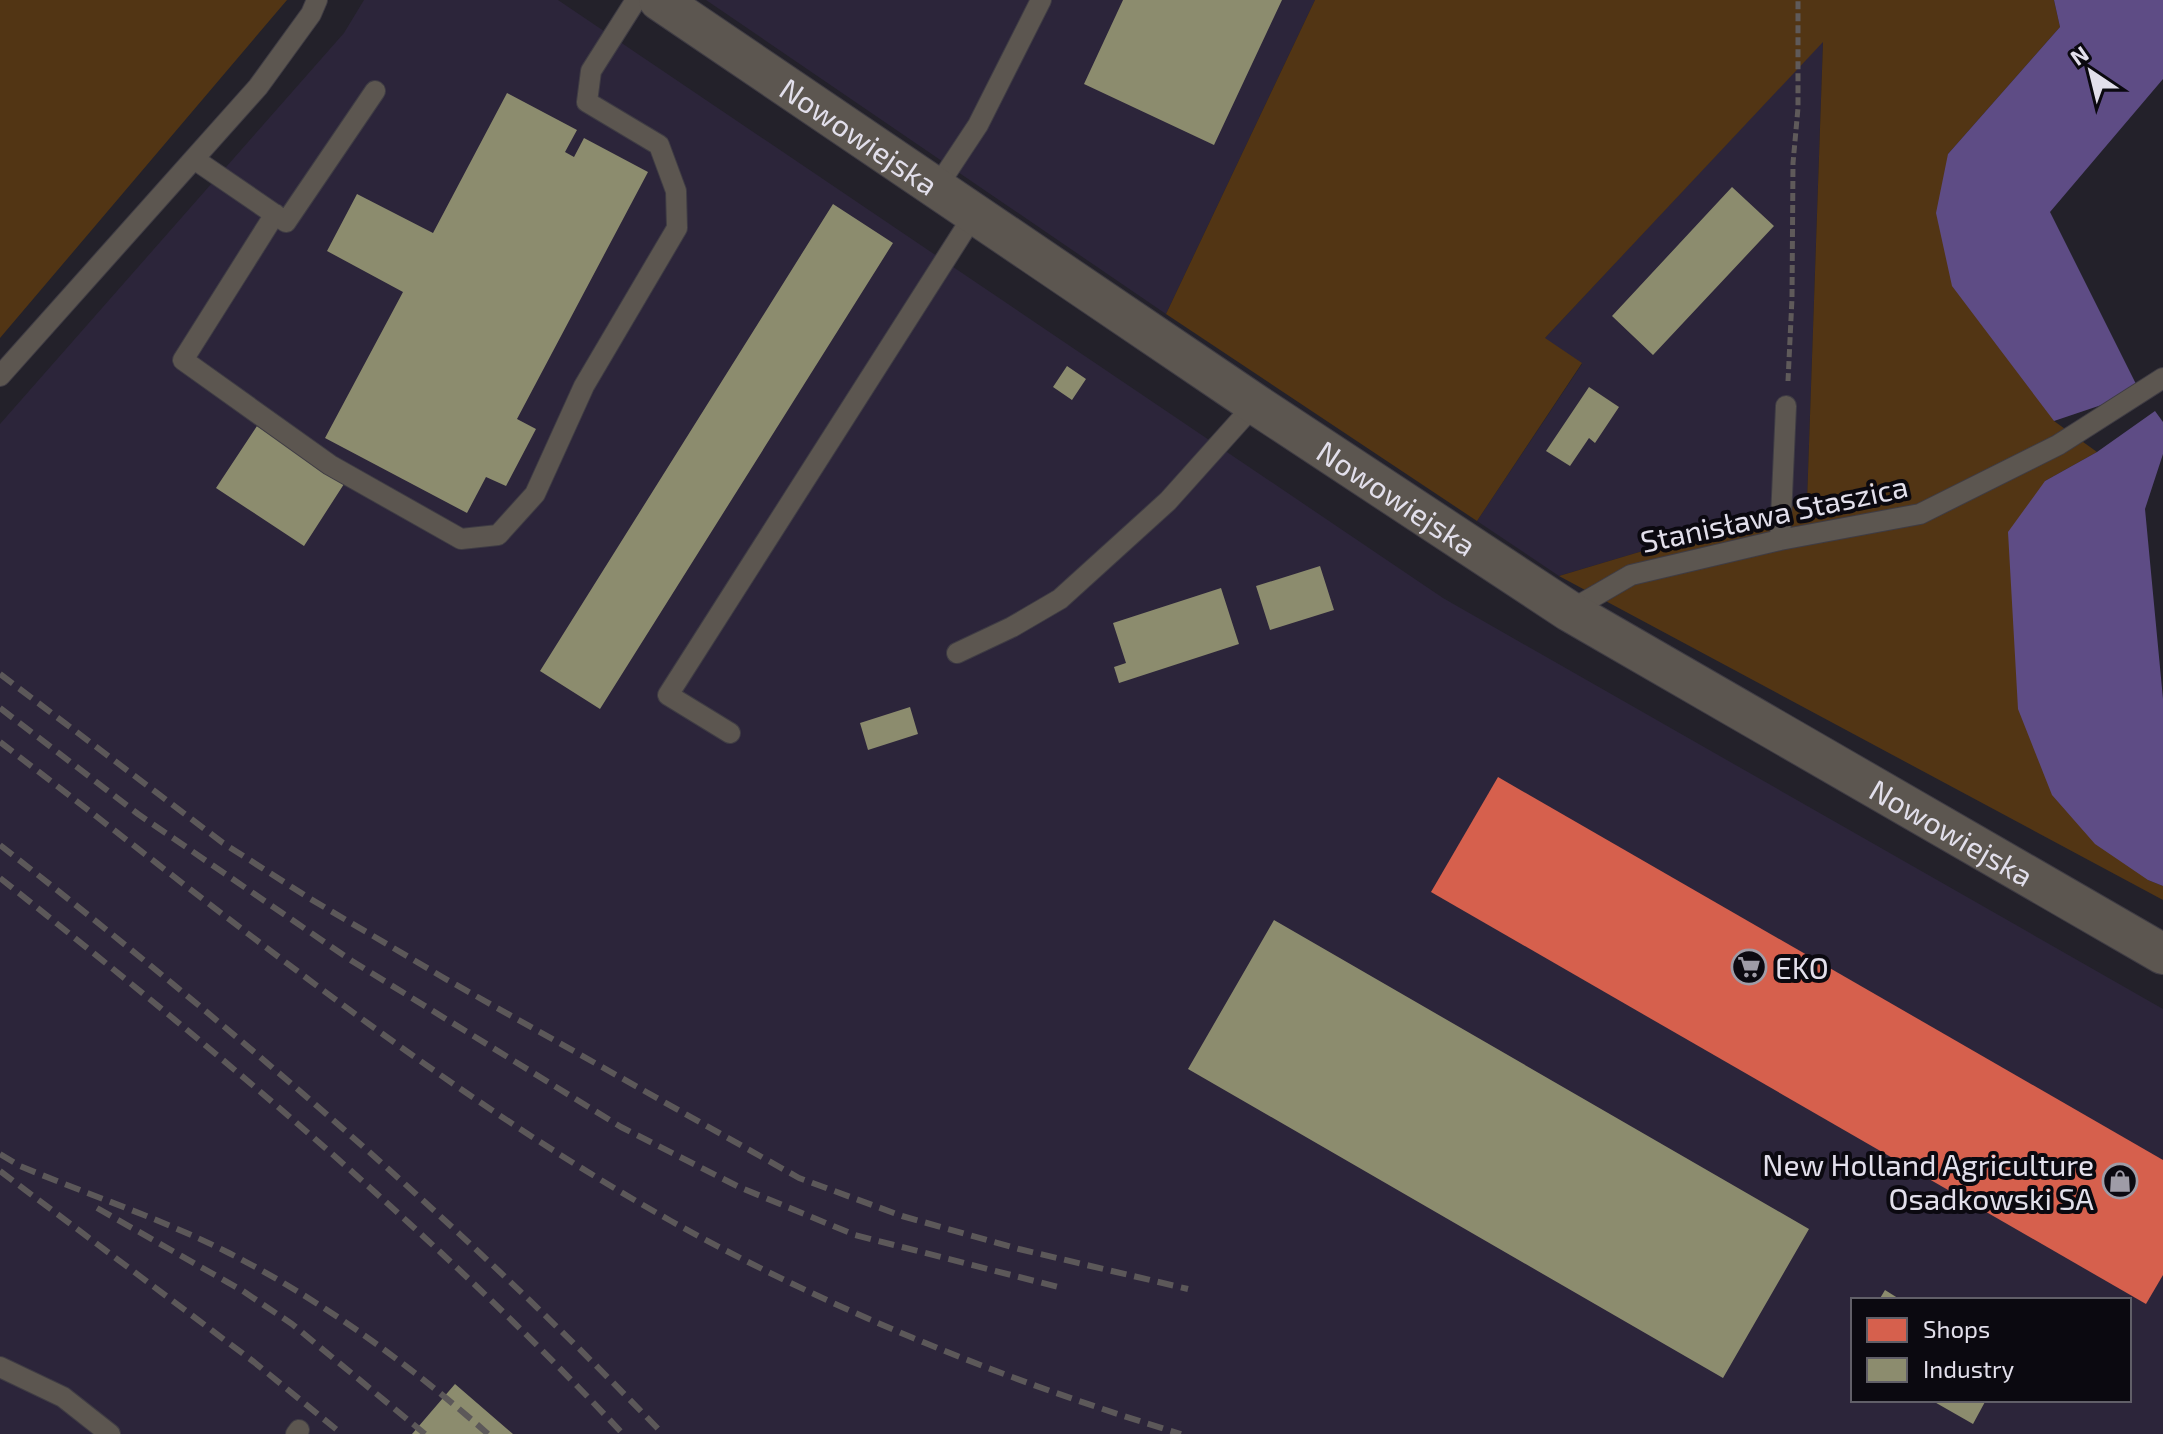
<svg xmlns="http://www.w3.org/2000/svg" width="2163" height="1434" viewBox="0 0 2163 1434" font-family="'Exo 2',sans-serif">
<rect width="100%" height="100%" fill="#23212a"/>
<path fill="#2c253a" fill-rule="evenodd" d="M364,0H558L1443,598L2163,1009V1434H0V424L344,33ZM1853,1300H2129V1400H1853Z
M706,0H1315L1166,314Z
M1823,41L1807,502L1559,576L1477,521L1582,364L1544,339Z"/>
<path fill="#523514" d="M0,0H287L0,338Z
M1315,0H2054L2060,27L1948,154L2054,421L2097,452L2045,481L2148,880L2163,886V900L1559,576L1807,502L1823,42L1545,338L1582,363L1477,521L1166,314Z"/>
<path fill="#5e4c85" d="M2054,0H2163V79L2050,212L2140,392L2054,421L1952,286L1936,213L1948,154L2060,27Z
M2155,411L2163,422V454L2145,509L2163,699V886L2148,880L2095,844L2052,795L2018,709L2008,532L2045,481L2097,452Z"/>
<path fill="#d6604d" d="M1498,777L2163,1160V1275L2146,1304L1431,892Z"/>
<path fill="#8c8c6e" d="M1123,0H1282L1214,145L1084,84Z
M507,93L577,130L565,152L574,157L584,138L648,172L517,419L536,429L506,486L486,477L467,513L325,438L403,292L327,251L357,194L433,233Z
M1732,187L1774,226L1653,355L1612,316Z
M833,204L893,243L600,709L540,671Z
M1067,366L1086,379L1072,400L1053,387Z
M1589,387L1619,407L1595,443L1589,438L1570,466L1546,451Z
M257,426L344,484L304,546L216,488Z
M1320,566L1334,610L1270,630L1256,586Z
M1221,588L1239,644L1119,683L1114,667L1126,663L1113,623Z
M910,707L918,734L868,750L860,723Z
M1274,920L1809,1229L1723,1378L1188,1069Z
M1885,1290L1901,1300H1879Z
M455,1384L513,1434H412Z
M1931,1400H1986L1973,1424Z"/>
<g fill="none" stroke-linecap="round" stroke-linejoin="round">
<g stroke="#3f3c44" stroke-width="22">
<path id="lane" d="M194,159L286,222L375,91
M937,187L978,125L1041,0
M275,214L183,360L330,465L461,539L498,535L535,494L584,386L677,228L676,191L659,145L587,102L591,71L636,0
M0,376L258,87L311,14L317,0
M1780,540L1786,406
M1569,611L1631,575L1780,540L1920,514L2058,445L2163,378
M957,653L1012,627L1060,599L1168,501L1255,404
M730,733L668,695L975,213
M0,1367L63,1397L110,1434
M296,1434L299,1430"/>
</g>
<g stroke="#3f3c44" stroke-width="42">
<g id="street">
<path id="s1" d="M659,0L1255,404L1569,611L2163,954"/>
</g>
</g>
<path stroke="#5f5a5a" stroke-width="5" stroke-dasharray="8 4" stroke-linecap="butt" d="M1788,381L1792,298L1793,163L1798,108V0"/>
<use href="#lane" stroke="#5c5650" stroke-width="20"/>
<use href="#street" stroke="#5c5650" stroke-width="40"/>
<path stroke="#5c5859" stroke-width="6" stroke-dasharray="16 8" stroke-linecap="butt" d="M0,674L223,843L309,898L444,978L799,1178L902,1216L1019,1249L1188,1289
M0,708L138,814L352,961L621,1127L739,1187L855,1235L1062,1288
M0,742C217,908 431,1086 671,1221C833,1311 1004,1380 1181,1434
M0,845C233,1028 458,1220 663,1434
M0,878C217,1051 434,1232 623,1434
M0,1154L20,1166C89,1195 162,1219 229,1253C323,1301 409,1364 488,1434
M0,1171L254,1362L342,1434
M97,1208L243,1291L292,1324L425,1434"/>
</g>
<defs>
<g id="supermarket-ring" transform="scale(1.8)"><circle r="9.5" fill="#0b0910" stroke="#9f9ca7" stroke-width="1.5"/><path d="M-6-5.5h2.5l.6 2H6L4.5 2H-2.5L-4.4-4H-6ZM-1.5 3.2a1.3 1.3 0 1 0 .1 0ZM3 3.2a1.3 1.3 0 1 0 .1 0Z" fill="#9f9ca7"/></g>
<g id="shop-ring" transform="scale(1.8)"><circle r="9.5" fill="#0b0910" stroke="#9f9ca7" stroke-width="1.5"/><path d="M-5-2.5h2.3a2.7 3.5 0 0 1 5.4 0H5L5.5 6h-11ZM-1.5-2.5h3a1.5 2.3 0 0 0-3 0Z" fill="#9f9ca7"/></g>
</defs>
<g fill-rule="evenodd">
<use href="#supermarket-ring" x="1749" y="967"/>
<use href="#shop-ring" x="2120" y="1181"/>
</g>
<g text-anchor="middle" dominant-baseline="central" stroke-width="8" stroke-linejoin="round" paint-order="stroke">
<g font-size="30" fill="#e2dfeb" stroke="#0b0910">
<text stroke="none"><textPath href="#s1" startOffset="242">Nowowiejska</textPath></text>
<text stroke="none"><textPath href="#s1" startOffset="890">Nowowiejska</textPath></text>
<text transform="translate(1774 513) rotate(-12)">Stanisława Staszica</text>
<text stroke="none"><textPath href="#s1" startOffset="1538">Nowowiejska</textPath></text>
</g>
<g font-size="30" fill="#e2dfeb" stroke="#0b0910" text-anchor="start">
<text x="1775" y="967">EKO</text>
<text x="2094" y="1164" text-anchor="end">New Holland Agriculture<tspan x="2094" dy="34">Osadkowski SA</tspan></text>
</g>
</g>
<rect x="1851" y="1298" width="280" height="104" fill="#0b0910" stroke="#615f68" stroke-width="2"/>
<rect x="1867" y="1318" width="40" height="24" fill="#d6604d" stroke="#615f68" stroke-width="2"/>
<text x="1923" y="1338" font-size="24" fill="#e2dfeb">Shops</text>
<rect x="1867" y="1358" width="40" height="24" fill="#8c8c6e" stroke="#615f68" stroke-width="2"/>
<text x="1923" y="1378" font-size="24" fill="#e2dfeb">Industry</text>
<g transform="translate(2091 72) rotate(325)" stroke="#0b0910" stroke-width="6" paint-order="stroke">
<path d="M0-6L14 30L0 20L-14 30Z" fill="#e2dfeb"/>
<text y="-12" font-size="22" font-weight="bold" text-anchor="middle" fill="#e2dfeb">N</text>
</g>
</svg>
